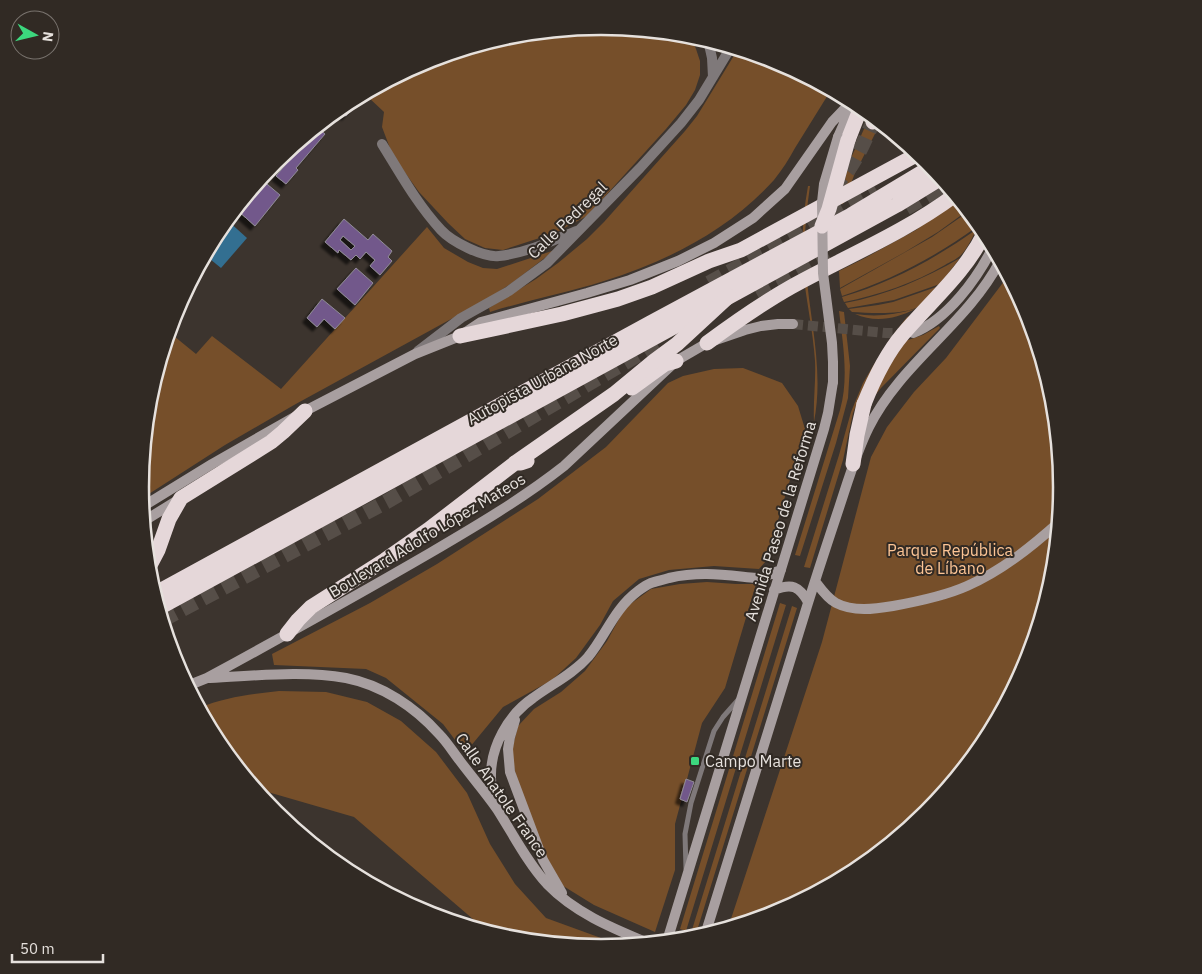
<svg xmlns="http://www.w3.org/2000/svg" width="1202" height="974" viewBox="0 0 1202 974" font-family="'IBM Plex Sans',sans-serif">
<defs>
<filter id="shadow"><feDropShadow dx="-4.5" dy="4.5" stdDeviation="1" flood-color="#0009"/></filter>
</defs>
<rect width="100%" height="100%" fill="#3c342e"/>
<path fill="#764f2a" d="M601,26L690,35L696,49L700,61V75L695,90L686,105L666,129L587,216L555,233L503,250L485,248L465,239L448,223L419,192L393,156L382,127L384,112L367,96L366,93L425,61L511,35Z
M738,49L778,61L831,90C819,109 807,129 795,148C789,159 782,170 774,180C729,230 668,261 604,281C566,293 528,300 490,312L489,308L536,279L558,263L587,239L604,222L685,131L697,116Z
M868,120L879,126L855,173L843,204L840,203L847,171L851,158Z
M808,186H810C806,214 803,242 806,270C810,321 824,371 814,422C813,402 816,381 815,361C813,330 806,300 803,270C801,242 803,213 808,186Z
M958,199L967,211L938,232L905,252L840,288L839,271L865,258L916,230Z
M968,212L978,224V226C935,257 892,280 842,296L840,289L932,237Z
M427,227L444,248L468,262L483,268L497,269L555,250L512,283L484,301L294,405L225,445L141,499L140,487L149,397L169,332L196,354L212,336L281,389Z
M977,229C972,237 968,248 961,255C957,259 950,262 945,265C914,283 879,295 844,302L842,297C891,283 936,258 977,229Z
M960,258L940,284L894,300L848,308L845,303C887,295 924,279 960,258Z
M1008,276L1027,311L1053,397L1062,487L1053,577L1027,664L988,735L961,771L927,813L857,870L777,913L728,928L822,642L871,457L887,427L914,392L946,358Z
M939,286C932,292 923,304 916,308C900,315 870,313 852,312L849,309L878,305L893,302Z
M915,309C896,319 875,323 855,314C876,317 894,315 915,309Z
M839,311L844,312L850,366L848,398L836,443L800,556L795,555L840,410C849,378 843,344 839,311Z
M912,315L865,383L853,413L843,460L810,568L804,567L839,455L851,412L863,383L873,366L890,339L907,317Z
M939,326L940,328L881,388L872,399L880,381L905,341L923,335Z
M743,368L782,383L798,406L805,429L766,561L759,569L714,566L669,570L639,579L613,601L600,625L576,658L552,680L503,707L465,753L443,724L386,678L366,669L274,665L272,654L370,603L437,564L538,499L606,447L668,383L683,376L714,369Z
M707,582L736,584H756L725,688L702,723L675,824V870L655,932L594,905L560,884L531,839L511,754L518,726L534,709L561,692L585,671L607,641L625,608L651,589L680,584Z
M780,603L786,605L686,931L680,929Z
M792,606L797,608L696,934L691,933Z
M279,691L326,692L367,702L401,721L436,752L467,793L490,844L515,884L546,918L623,946L601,948L511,939L488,932L354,817L254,788L218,743L199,708C225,697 252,694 279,691Z"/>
<path fill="#336f91" d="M227,220L247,238L221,268L205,255L218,231Z"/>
<path fill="#72598b" stroke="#908c96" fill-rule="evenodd" filter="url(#shadow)" d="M352,100L356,104L346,116L338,110Z
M317,127L325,134L296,168L298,170L286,184L276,176Z
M261,179L280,195L255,226L236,209Z
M344,219L368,240L373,234L392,251L388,257L392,261L380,275L370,266L375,260L366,252L360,259L356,255L351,260L339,250L338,253L325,242ZM343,236L355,246L351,250L340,240Z
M356,268L373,283L355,305L337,289Z
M322,299L345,318L335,329L324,319L317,327L307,318Z
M686,779L694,782L687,802L680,799Z"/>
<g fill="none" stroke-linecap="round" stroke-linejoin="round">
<path stroke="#564e48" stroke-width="10" stroke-dasharray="10 5" stroke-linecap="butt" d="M793,324L886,333H907"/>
<path stroke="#564e48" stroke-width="15" stroke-dasharray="15 8" stroke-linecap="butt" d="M832,188C854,168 861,148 873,122
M906,208L937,190L945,183
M709,283L877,191
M755,291L827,252
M162,620L386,502L660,342"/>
<path stroke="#7f797a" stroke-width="5" d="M686,869L685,834L691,803L714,731L723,717L738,700"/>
<path stroke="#7f797a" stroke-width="10" d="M708,40L712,58L713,77
M382,144C400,173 417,204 441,230C451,241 483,258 499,256C526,253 552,241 576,231
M418,351L461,318L509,291L547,263L640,168L681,123L699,100L731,47"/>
<path stroke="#a89fa0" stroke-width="10" d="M838,137L853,103
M913,333C947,320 977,279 993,247
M142,507L212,464L305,411L415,354L460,336L481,322L587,293L630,280L678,261L714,243L753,218L785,189L832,122L852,101
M144,521L178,500
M815,581C821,589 827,598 836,603C853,612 875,609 893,606C915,602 947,595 967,586C1001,571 1030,548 1058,523
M774,590C792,583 799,586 808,602
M210,678C255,676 302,670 346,678C382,685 415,707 439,734C447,742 453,752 460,761C472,777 485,792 497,809C513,834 527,862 547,884C575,913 612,928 648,943
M187,686L207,678C282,637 356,596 430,553C476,526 522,499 564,466L676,361L707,343L745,330L761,326L778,324H793
M515,720L510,737L508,749L510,772L543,860L562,893
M496,804C494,796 491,787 491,778C490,747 508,715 533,698C552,684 573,674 588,657C606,635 614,609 638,591C642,588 646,585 651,583C656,581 663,580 669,578C701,571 724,575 756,578L763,577L781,570
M705,935C738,828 771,722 804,616C815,580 827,544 839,508C848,481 856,453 869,427C901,363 967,324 1000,261
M667,941L824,429L828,413L833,382"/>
<path stroke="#e5d7d9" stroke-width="15" d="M873,122L875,119
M848,140L861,107
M460,336L562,314L618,299L652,287L709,261L741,250L918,154
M707,343C734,323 761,304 791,287C845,257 904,233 955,195
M632,388L665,364L676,361
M853,464L857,435L864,404
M148,569L158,550L169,519L181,498L271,442L283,432L305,411
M154,594L650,323L851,215L931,167
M159,608L897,205L941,178
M287,634L298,620L311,607L385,560L428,530L515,463H521L527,461"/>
<path stroke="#a89fa0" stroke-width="10" d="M833,382V362L832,343L823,273L822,202L824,184L838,137"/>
<path stroke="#e5d7d9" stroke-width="15" d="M822,226L829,209L848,140
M864,404C874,379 886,354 903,334C932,300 965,273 985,232
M515,463L614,394L654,361L677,344L729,296"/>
</g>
<rect fill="#3cd77e" stroke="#312a24" stroke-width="2" x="690" y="756" width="10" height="10" rx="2.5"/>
<g text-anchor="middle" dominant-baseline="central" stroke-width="4" stroke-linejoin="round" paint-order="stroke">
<g font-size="16" fill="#e6e1dd" stroke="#312a24">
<text transform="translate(567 220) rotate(-44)">Calle Pedregal</text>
<text transform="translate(542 379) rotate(-29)">Autopista Urbana Norte</text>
<text transform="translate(780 521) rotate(-73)">Avenida Paseo de la Reforma</text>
<text transform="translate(427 535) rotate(-31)">Boulevard Adolfo López Mateos</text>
<text transform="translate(502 795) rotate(55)">Calle Anatole France</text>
</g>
<g font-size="16" fill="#fdc595" stroke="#312a24">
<text x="950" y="550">Parque República<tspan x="950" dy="18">de Líbano</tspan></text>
</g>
<g font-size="16" fill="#e6e1dd" stroke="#312a24" text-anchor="start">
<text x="705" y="761">Campo Marte</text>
</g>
</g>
<path d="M0 0H1202V974H0ZM149 487a452 452 0 1 1 904 0a452 452 0 1 1-904 0Z" fill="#312a24" fill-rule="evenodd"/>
<path fill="none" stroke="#e6e1dd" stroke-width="2.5" d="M149 487a452 452 0 1 1 904 0a452 452 0 1 1-904 0Z"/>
<g transform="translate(35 35) rotate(98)"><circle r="24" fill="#312a24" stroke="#79736e"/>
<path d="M0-4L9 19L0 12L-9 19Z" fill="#3cd77e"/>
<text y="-8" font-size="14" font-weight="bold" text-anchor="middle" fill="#e6e1dd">N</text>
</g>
<path d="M12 954v8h91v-8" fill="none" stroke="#e6e1dd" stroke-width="2.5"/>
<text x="20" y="954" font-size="15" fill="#e6e1dd" stroke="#312a24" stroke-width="4" paint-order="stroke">50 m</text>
</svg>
